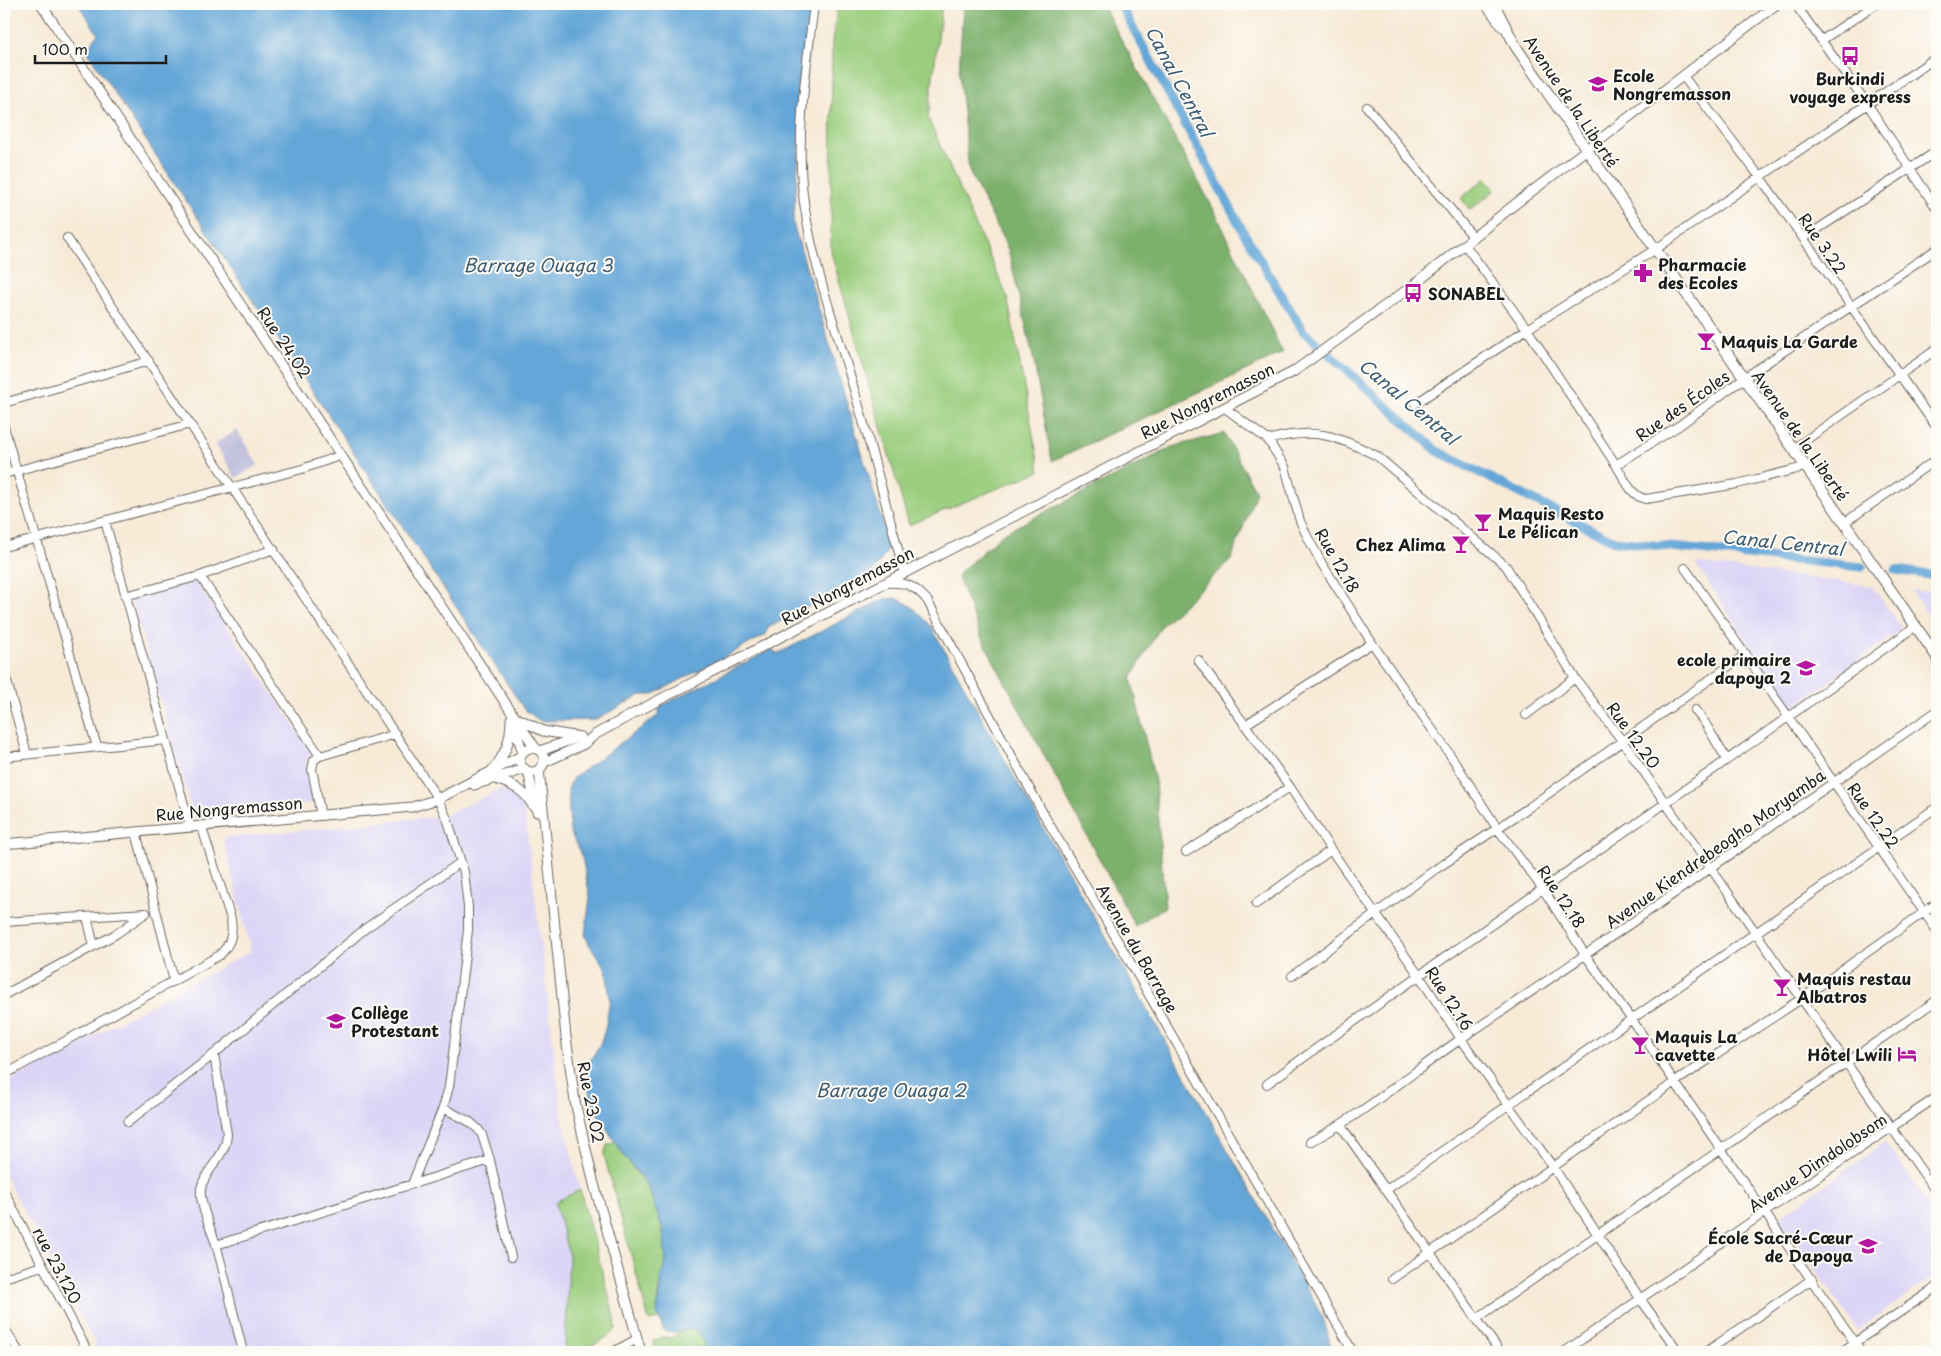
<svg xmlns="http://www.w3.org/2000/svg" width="1941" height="1356" viewBox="0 0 1941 1356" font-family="'Playpen Sans',sans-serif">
<rect width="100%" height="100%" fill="#fdfcf7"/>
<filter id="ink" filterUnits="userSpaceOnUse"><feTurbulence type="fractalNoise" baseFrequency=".02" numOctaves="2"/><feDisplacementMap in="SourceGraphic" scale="10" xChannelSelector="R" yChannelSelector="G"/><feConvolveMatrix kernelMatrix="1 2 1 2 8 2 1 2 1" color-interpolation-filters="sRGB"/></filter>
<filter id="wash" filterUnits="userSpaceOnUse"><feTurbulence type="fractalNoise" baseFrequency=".0096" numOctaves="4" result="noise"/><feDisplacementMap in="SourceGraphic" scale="20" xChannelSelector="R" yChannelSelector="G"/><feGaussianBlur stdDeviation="1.12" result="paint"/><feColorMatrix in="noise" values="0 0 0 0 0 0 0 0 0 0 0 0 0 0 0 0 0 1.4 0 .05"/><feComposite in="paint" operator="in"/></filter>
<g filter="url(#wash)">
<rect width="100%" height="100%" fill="#f7ead7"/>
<path fill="#dcd5f6" d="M1695,563L1872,586L1902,629L1792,708Z
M193,577L312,751L306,762L313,803L194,818L130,593Z
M1911,590L1937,593V629Z
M500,789L523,798L562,1116L580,1190L555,1202L569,1256L565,1352H100L4,1174V1084L251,951L223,838L444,816Z
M1885,1142L1937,1216V1274L1858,1330L1779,1218Z"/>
<path fill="#c2c1dc" d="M237,430L258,465L236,478L215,444Z"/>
<path fill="#9acd7d" stroke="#5b744c" d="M838,4H942L928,118L1007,296L1040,471L909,525L831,252L832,41Z
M1486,178L1495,190L1470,210L1461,198Z
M617,1142C623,1154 631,1166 640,1177C642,1180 645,1182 647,1185C653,1197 665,1235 666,1248C667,1271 652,1296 659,1319L649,1321L604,1155L607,1145Z
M580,1190L615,1318L616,1329C605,1341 582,1352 565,1352L569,1256L555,1202Z
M694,1329C702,1335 706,1342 703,1352H656L653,1341L664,1337L672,1338L681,1331Z"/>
<path fill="#7bb06c" stroke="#4c6644" d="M963,4H1102L1214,210L1283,353L1052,461L1033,357L1008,249L969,171L959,74Z
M1224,433L1256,492L1231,560L1161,626L1131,678L1155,781L1165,907L1135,926L982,639L957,575L1002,534L1172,447Z"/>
<path fill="#63a6d7" stroke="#40617a" d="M78,4H812L793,223L890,547L872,573L768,628L766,635L652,695H641L595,720L540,721L524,709L86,50L98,34Z
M895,598C911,603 920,614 931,626L1013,775L1317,1306L1327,1330L1332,1352H703C706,1343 702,1335 694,1329L673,1333L664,1331L657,1313L661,1275L666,1262L663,1229L647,1185L622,1153L596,1111L591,1099L587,1082V1066L600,1044L605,1030L610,1000L606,969L589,944L585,935L590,897L582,857L570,831L568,789L573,778L656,717L659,714V707L772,649L777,654L884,599Z"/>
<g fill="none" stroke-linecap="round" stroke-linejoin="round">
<path stroke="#63a6d7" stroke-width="9" d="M1120,4L1244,233L1303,331L1437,451L1614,541L1862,567
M1896,570L1937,576"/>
</g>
</g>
<g filter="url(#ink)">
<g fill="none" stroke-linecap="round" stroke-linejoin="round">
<g stroke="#69645d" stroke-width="10">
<path id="minor" d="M814,4C807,63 797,125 802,185C808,251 832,315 851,379C870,443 887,508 904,572
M1485,4L1502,27
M1795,4L1868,105L1937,209
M1822,40L1876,4
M1683,76L1760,177L1937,428
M1367,107L1474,238
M67,238L438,799L448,821L464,872L468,907V930L449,1087L443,1108L412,1184
M1804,238L1937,151
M1465,245L1527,329L1616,465L1680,425L1744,378L1937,249
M4,403L149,361
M1415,404L1527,329L1656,249L1760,177L1937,57
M1225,408L1268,440C1314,427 1336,435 1377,456L1506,566L1575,678L1623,742L1937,1193
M4,427L97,747
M1268,440L1285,467L1300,521L1307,536L1322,564L1372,643L1455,762L1497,828L1543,889L1586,956L1632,1020L1861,1352
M1793,449L1937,349
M1616,465C1624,477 1631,497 1646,499L1737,484L1805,467
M4,474L190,424
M105,521L190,826
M1844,523L1937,459
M4,547L302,469L342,455
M1685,568L1937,931
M200,576L320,756
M884,583C905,582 913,584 927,600L1044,815L1129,960L1353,1352
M125,596L200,576L274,549
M1198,660L1290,787L1331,850L1418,974L1461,1039L1553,1167L1641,1300L1679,1352
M4,671L27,754
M1695,710L1705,723L1727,760
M1526,715L1575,678
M1245,725L1372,643
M4,757L166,740
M321,816L312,769L314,760L320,756L396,734
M136,832L174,981
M1186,852L1290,787
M1256,904L1331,850
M87,917L94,946
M4,922L146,913
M1292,976L1433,871L1528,808L1746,654
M4,995L116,934L146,913
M214,1054L227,1134C226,1158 205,1168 201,1189C199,1203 211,1230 216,1244C226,1280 234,1316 243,1352
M4,1075L220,955C231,943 233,935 231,919L201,825
M1267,1084C1481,929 1701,781 1916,626
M443,1108L470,1122L478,1129L482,1135L490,1160L511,1257
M128,1122L214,1054L366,928L461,862
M1341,1126L1500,1352
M1310,1142C1367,1112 1415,1070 1468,1034C1626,929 1781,818 1937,711
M1386,1190L1937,807
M4,1191L88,1352
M216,1245L490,1160
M4,1278L42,1266
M1392,1279L1675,1082L1801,999L1937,903
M1476,1319L1937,1000
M4,1327L19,1352
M613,1352L637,1339
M1564,1352L1765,1212L1937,1097
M1706,1352L1812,1279
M1841,1352L1937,1287"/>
</g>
<g stroke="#69645d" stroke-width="11">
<path id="tertiary" d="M41,4L536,749
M519,719L543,731L580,737
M513,724L523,752
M520 760a12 12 0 1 1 24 0a12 12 0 1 1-24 0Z
M540,751L576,738
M543,763L584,744L596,734L655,702L1293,372L1411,287L1514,205L1777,4
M493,769C506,755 511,738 511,719
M539,769L566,1037L575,1102L594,1184L641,1352
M528,771L537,812
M495,779C511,784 525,790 533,806
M474,785L525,769
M4,844L412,807L438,799L521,756"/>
</g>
<g stroke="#69645d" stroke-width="12">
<path id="secondary" d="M1494,4L1516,47L1937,657"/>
</g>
<use href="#minor" stroke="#fff" stroke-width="8"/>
<use href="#tertiary" stroke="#fff" stroke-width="9"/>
<use href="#secondary" stroke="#fff" stroke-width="10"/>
</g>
</g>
<defs>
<g id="bus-bare" transform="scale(1.5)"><path d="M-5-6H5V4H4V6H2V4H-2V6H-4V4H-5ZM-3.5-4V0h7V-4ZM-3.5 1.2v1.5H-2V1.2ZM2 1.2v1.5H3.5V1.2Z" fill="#b5179e" stroke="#fdfcf7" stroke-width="2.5" paint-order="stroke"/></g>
<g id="school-bare" transform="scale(1.5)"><path d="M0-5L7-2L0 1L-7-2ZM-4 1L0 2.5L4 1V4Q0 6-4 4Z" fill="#b5179e" stroke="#fdfcf7" stroke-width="2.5" paint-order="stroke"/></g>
<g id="pharmacy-bare" transform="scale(1.5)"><path d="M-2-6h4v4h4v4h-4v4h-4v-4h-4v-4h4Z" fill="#b5179e" stroke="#fdfcf7" stroke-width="2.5" paint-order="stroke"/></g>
<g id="bar-bare" transform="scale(1.5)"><path d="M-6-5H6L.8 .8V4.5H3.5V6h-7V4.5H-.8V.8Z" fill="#b5179e" stroke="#fdfcf7" stroke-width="2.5" paint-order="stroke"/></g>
<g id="hotel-bare" transform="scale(1.5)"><path d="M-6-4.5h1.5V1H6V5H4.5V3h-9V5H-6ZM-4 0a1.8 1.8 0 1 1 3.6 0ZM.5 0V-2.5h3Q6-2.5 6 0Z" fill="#b5179e" stroke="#fdfcf7" stroke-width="2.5" paint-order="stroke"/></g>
</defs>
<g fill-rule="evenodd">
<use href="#bus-bare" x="1850" y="56"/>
<use href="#school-bare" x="1598" y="84"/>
<use href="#pharmacy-bare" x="1643" y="273"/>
<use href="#bus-bare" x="1413" y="293"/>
<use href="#bar-bare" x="1706" y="341"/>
<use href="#bar-bare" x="1483" y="522"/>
<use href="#bar-bare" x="1461" y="544"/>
<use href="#school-bare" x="1806" y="668"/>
<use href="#bar-bare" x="1782" y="987"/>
<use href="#school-bare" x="336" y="1021"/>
<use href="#bar-bare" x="1640" y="1045"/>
<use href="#hotel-bare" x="1907" y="1054"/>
<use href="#school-bare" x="1868" y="1246"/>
</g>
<g text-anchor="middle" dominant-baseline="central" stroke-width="4" stroke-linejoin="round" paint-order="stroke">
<g font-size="16" font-weight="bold" fill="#1c1c1c" stroke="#fdfcf7" text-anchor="start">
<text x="1613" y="75">Ecole<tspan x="1613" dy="18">Nongremasson</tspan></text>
<text x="1850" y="78" text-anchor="middle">Burkindi<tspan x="1850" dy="18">voyage express</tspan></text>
<text x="1658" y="264">Pharmacie<tspan x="1658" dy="18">des Ecoles</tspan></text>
<text x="1428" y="293">SONABEL</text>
<text x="1721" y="341">Maquis La Garde</text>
<text x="1498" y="513">Maquis Resto<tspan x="1498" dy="18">Le Pélican</tspan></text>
<text x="1446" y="544" text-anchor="end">Chez Alima</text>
<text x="1791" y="659" text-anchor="end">ecole primaire<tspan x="1791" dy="18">dapoya 2</tspan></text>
<text x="1797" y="978">Maquis restau<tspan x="1797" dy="18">Albatros</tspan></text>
<text x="351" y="1012">Collège<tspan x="351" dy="18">Protestant</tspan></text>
<text x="1655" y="1036">Maquis La<tspan x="1655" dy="18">cavette</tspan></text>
<text x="1892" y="1054" text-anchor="end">Hôtel Lwili</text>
<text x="1853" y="1237" text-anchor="end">École Sacré-Cœur<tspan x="1853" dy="18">de Dapoya</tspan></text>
</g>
<g font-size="16" fill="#1c1c1c" stroke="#fdfcf7">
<text transform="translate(1572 101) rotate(56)">Avenue de la Liberté</text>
<text transform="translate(1823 243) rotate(55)">Rue 3.22</text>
<text transform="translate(285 342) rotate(56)">Rue 24.02</text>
<text transform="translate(1207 400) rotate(-27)">Rue Nongremasson</text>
<text transform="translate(1682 405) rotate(-35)">Rue des Écoles</text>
<text transform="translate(1801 435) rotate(55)">Avenue de la Liberté</text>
<text transform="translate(1338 560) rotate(60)">Rue 12.18</text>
<text transform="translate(847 585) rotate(-28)">Rue Nongremasson</text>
<text transform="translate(1634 735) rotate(54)">Rue 12.20</text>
<text transform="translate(229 808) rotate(-5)">Rue Nongremasson</text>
<text transform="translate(1874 815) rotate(55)">Rue 12.22</text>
<text transform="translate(1715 848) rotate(-35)">Avenue Kiendrebeogho Moryamba</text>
<text transform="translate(1562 896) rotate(56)">Rue 12.18</text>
<text transform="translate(1138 948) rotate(60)">Avenue du Barrage</text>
<text transform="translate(1450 998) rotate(57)">Rue 12.16</text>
<text transform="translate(592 1102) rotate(79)">Rue 23.02</text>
<text transform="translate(1817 1162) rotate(-34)">Avenue Dimdolobsom</text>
<text transform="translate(58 1265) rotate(62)">rue 23.120</text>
</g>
<g font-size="18" font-style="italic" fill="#3c5a70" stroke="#fdfcf7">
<text transform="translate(1180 81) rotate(62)">Canal Central</text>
<text x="538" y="264">Barrage Ouaga 3</text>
<text transform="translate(1409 401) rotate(40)">Canal Central</text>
<text transform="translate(1783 542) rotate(6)">Canal Central</text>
<text x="891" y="1089">Barrage Ouaga 2</text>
</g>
</g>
<rect width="1941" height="1356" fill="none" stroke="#fdfcf7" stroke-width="20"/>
<path d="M35 55v8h131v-8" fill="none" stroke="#1c1c1c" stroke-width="2.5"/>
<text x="42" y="55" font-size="15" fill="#1c1c1c" stroke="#fdfcf7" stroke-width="4" paint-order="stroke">100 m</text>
</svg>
